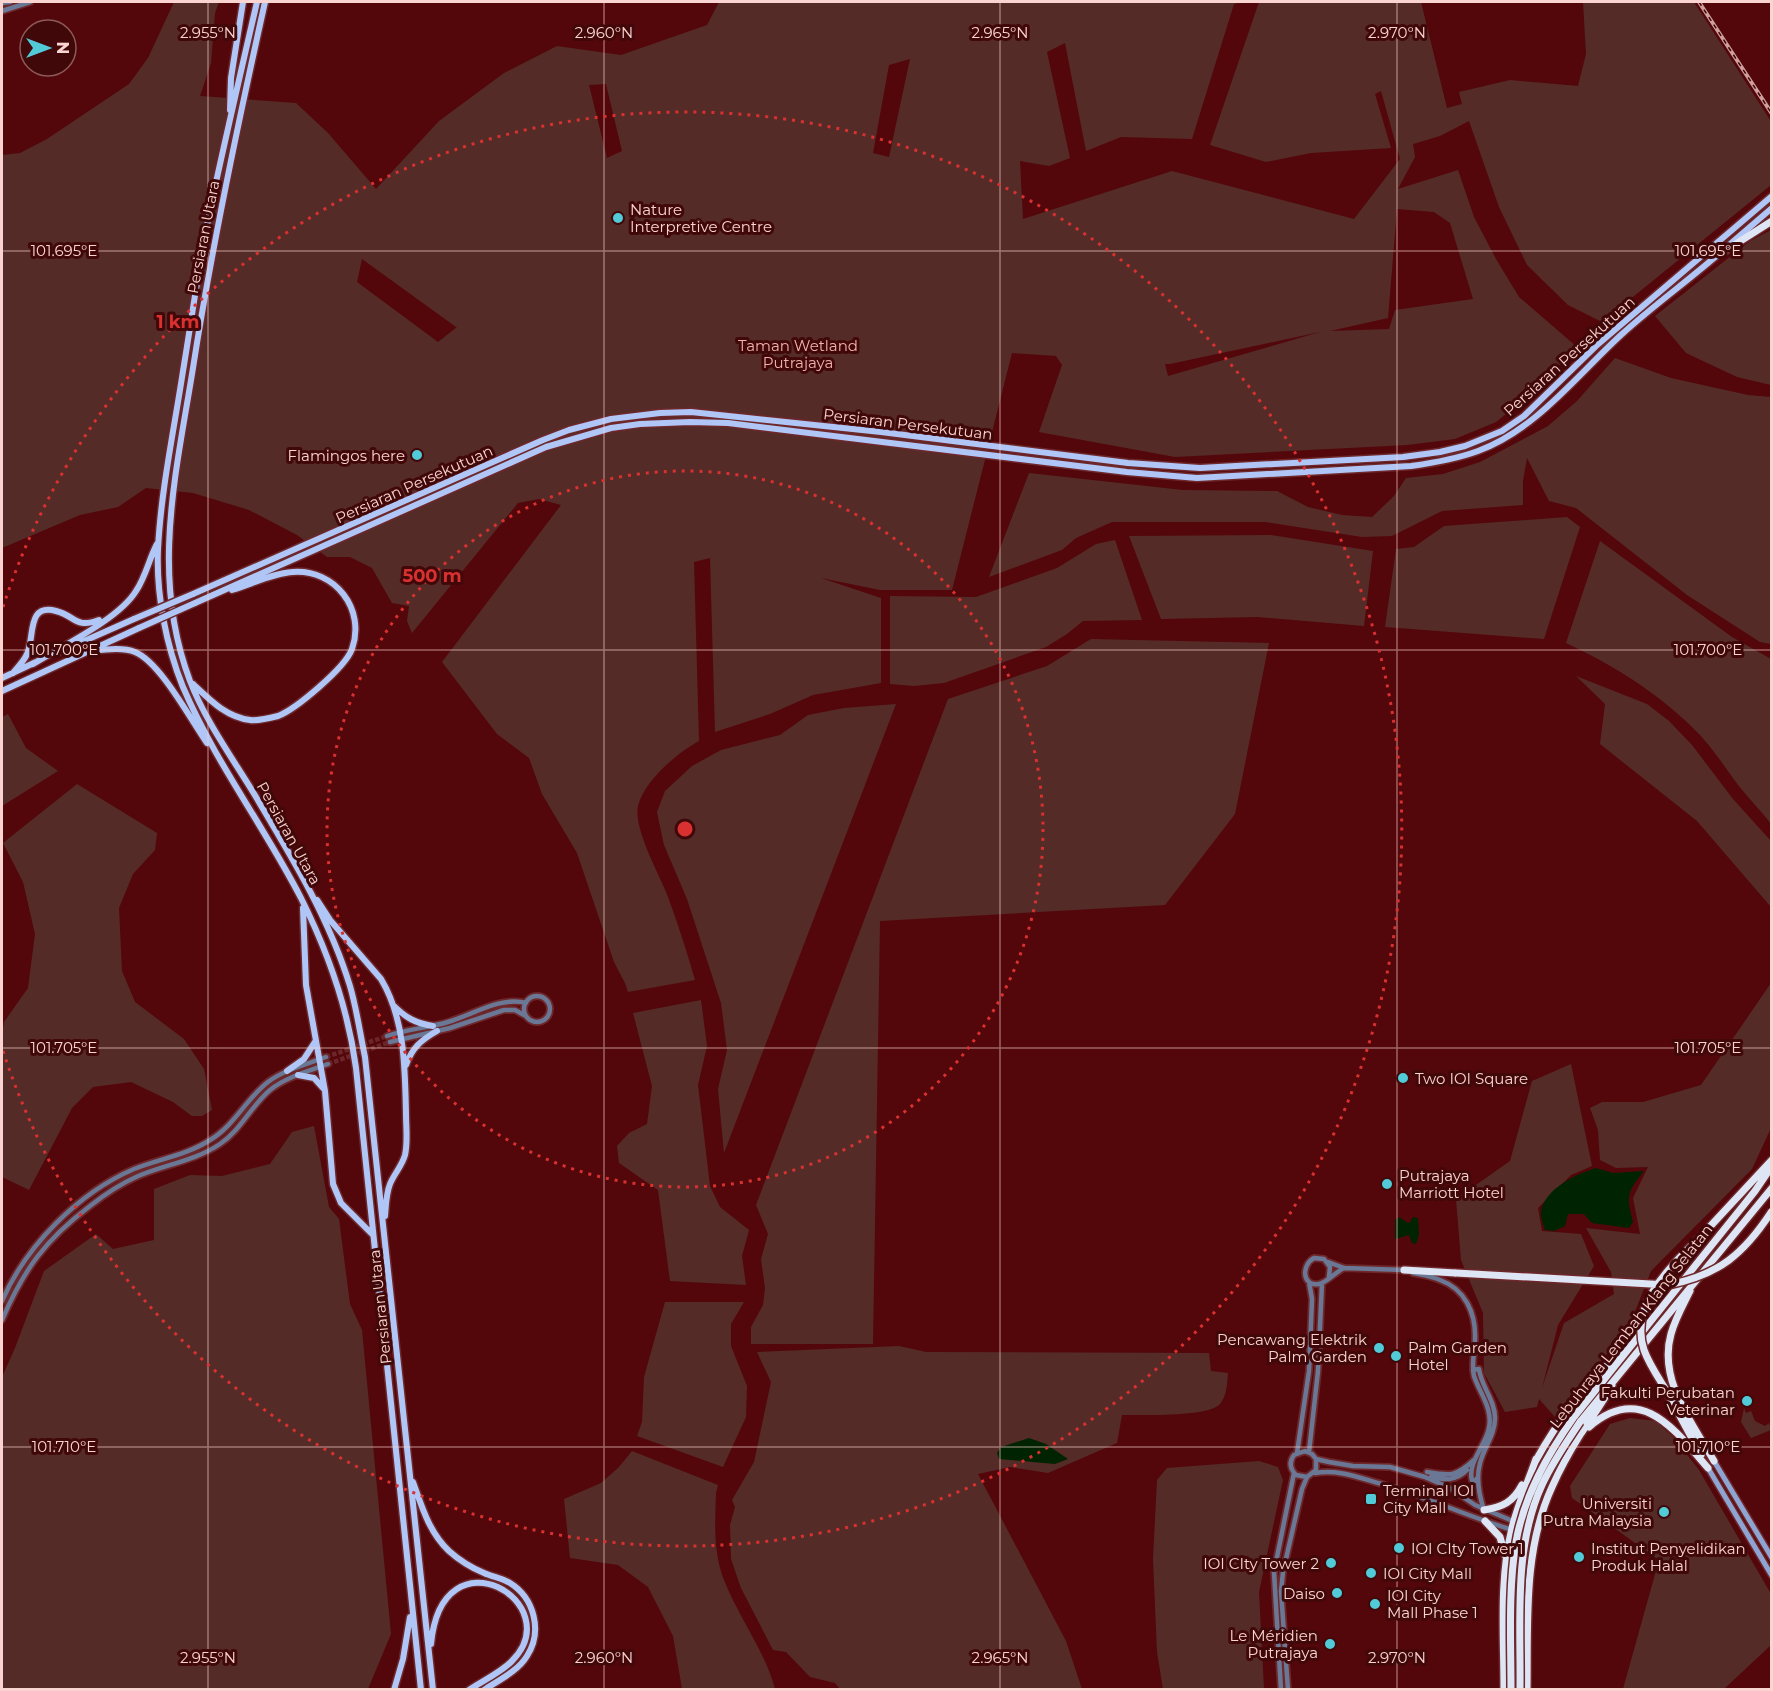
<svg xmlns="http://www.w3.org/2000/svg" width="1773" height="1691" viewBox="0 0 1773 1691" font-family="Montserrat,sans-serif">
<rect width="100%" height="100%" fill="#53070b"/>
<path fill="#552b28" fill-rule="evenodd" d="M174,2H219L215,13L211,63L200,96L296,103L328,133L376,189L439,121L504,73L557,46L621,55L707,25L719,2H1243L1234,4L1192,139L1121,137L1086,151L1065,43L1047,52L1070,158L1049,166L1020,161L1023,219L1172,171L1354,219L1400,159L1381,91L1375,94L1391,148L1311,153L1266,162L1210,145L1259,2H1421L1447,108L1462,104L1459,92L1510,80L1578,86L1586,54L1583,2H1694L1772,123L1771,185L1602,322L1568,305L1527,265L1499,207L1469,121L1440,136L1413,144L1415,157L1398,189L1458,170L1474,217L1496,259L1519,297L1577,347L1536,390L1496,422L1455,439L1407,445L1175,457L1039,432L1062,365L1056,356L1012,353L952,590H880L821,578L881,598V683L813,695L770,714L715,732L710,558L694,562L699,741C677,753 644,781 638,806C633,829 660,875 668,897C678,924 687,952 695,980L628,992L625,983L614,962L577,853L542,794L529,758L497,734L442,662L561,505L539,499L518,503L412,633L407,621L409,606L392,603L372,568L350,557H327L297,535L249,510L193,493L146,488L118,507L80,515L2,548V155L20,153L47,139L129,84L148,58ZM910,59L889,157L873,153L889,65ZM606,84L622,151L607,158L589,85ZM1397,209L1434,212L1450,223L1473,299L1395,310L1389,329L1330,331L1388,318ZM362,259L456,327H457L438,342L357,282ZM1320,332L1168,376L1165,364H1170Z
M1771,230V385L1737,377L1686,353L1655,316L1750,241Z
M1615,358L1671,378L1748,395L1771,397V644L1760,642L1687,595L1576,508L1549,501L1527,458L1523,481V505L1442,511L1392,536L1362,537L1265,522H1112L1076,538L1062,550L989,577L1029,473L1183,490L1277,491L1308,507L1342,515L1372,517L1394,496L1406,478L1443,474L1480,462L1548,426L1577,401Z
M1567,517L1580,527L1544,639L1385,627L1396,549L1414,547L1444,526Z
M1271,535L1373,551L1364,626L1257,617L1161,619L1129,536Z
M1115,540L1142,620L1083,621L1067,634L1046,647L944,683L914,686L890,684V596L976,597L1057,568L1096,544Z
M1600,541L1732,637L1771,659V824C1759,808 1744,794 1733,778C1720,760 1708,742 1692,727C1655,691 1613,665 1566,643Z
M1091,639L1269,643L1235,814L1165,905L880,921L873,1344H751V1327L763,1305L765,1288L761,1259L768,1234L756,1205L948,699L1047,666Z
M1576,676L1647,704L1669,721L1692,745L1733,799L1771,841V907L1697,821L1600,744L1605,704Z
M896,704L724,1153L718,1089L727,1050L721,1003L687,899L664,845L657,812L665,791L692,766L721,750L780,735L808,715L844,708Z
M8,714L26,748L58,771L2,806V717Z
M77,784L157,833L155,850L133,874L119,908L122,971L135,1002L184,1039L204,1069L212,1110L202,1116H192L173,1102L131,1082L93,1087L72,1108L29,1190L2,1177V1034L4,1022L28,988L35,934L23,882L3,843Z
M1771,983V1128L1752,1169L1651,1271L1629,1327L1555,1417L1539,1399L1537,1407L1505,1412L1484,1373L1483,1313L1461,1260L1456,1199L1510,1161L1532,1081L1571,1064L1592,1166L1571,1175L1538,1208L1542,1231L1581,1234L1594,1266L1558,1325L1542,1388L1564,1323L1614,1294L1611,1272L1586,1228L1640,1234L1633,1198L1648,1167L1616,1168L1600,1160L1598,1130L1590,1108L1602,1102H1643L1701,1085Z
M701,1000L707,1046L698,1085L710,1186L720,1207L749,1230L742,1256L746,1285L670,1281L658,1190L619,1163L617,1146L629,1133L647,1124L652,1086L633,1013Z
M314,1126L329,1207L339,1219L350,1304L362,1330L391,1634L368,1689H2V1377L15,1348L44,1271L96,1234L113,1249L154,1240V1189L190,1175L222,1176L270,1164L292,1132Z
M665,1302H744L731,1324V1346L747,1386L746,1417L723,1467L637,1436L642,1422L644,1377Z
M899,1346L926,1352L1209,1353L1211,1371L1228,1373C1227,1384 1227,1395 1220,1404C1209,1417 1141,1415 1122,1415L1117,1443L1048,1473L1010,1467L978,1474L1066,1641L1082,1689H840L835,1683L810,1677L786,1652L773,1650L741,1588L731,1559L730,1525L735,1507L732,1500L754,1462L771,1382L757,1352Z
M1744,1408L1746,1413L1751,1411L1755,1421L1765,1426L1769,1423L1771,1430L1751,1438L1741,1422Z
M1630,1418L1656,1421L1673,1437L1699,1470L1771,1594V1645L1724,1689H1623L1659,1560L1572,1498L1570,1486L1610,1424Z
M632,1451L718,1485L716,1493C715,1523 713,1552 724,1580C739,1618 765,1651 775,1689H682L673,1636L648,1587L618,1565L570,1558L564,1499L601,1483L619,1467Z
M1259,1461L1278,1467L1283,1480L1259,1592L1264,1689H1163L1157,1652L1153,1559L1157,1480L1167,1468Z"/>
<path fill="#002401" d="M1596,1168L1613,1173L1644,1171C1627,1192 1626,1196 1633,1222L1629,1228L1592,1223L1584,1214H1568L1565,1226L1554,1231L1545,1230C1543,1224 1540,1217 1541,1211C1546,1188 1576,1174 1596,1168Z
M1399,1217L1408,1223L1410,1222L1413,1217L1418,1218L1419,1235L1416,1244L1412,1243L1409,1235L1395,1239V1220Z
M1029,1438L1046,1444L1068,1459L1055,1464L999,1459L997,1453L1001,1447Z"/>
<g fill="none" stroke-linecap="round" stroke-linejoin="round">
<path stroke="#6c2629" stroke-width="4.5" stroke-dasharray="4.5 2" stroke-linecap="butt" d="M326,1057L387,1036
M328,1064L390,1042"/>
<g stroke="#6e282b" stroke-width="8">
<path id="tertiary" d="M2,3L10,2
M2,11L30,2
M524 1009a13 13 0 1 1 26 0a13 13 0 1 1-26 0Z
M387,1036C407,1029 428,1028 448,1022C472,1015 501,996 526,1003
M390,1042L450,1028L504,1010H515L526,1016
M1328,1262L1344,1268L1405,1270
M1413,1273C1422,1275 1431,1276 1440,1280C1465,1289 1476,1313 1475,1339C1475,1351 1471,1364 1474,1376C1480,1394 1493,1408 1489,1428C1486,1445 1467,1463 1472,1480L1475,1481L1478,1477
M1329,1277L1330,1267L1324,1259L1314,1258C1301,1265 1302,1287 1319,1284C1326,1283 1337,1271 1344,1268
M2,1301C26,1246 78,1193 134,1169C159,1159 187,1155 210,1140C234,1126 246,1099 268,1082C284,1070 307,1064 326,1057
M2,1320C24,1269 45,1240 90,1206C104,1195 118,1185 136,1177C163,1165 195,1161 220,1144C241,1130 251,1106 270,1090C286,1077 309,1071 328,1064
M1473,1370L1479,1369C1481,1386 1495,1400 1495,1418C1495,1435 1484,1447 1480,1463C1476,1478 1479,1495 1484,1510
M1309,1452L1318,1371L1322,1283
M1297,1453L1309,1371L1312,1299L1309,1282
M1316,1459V1470L1307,1477L1296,1475C1290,1469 1289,1462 1294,1455L1305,1451L1312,1454L1316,1459L1329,1462L1353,1466L1390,1467L1425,1477L1450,1488L1475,1505L1515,1522
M1427,1472C1450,1476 1456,1477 1474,1460
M1315,1473C1339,1469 1360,1478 1382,1484C1427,1497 1468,1517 1513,1530
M1431,1477C1446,1480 1456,1481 1467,1470
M1281,1690L1274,1572L1294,1473
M1288,1690L1281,1591L1283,1572L1302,1489L1307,1477"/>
</g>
<g stroke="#6e282b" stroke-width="8">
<path id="secondary" d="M1714,1461L1772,1558
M1708,1468L1772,1576"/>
</g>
<g stroke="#6e282b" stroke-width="9">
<path id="primary" d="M257,2C241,71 225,140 210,210C199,264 192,317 183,371C174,430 161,490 158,549C156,594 166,645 183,687C215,762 264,826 301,898C328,952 348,1008 356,1068L421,1690
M265,2C238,123 212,245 193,368C176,474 150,576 190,681C205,720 231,756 253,792C290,854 329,917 350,986C357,1010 360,1034 365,1057L433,1690
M230,110L231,78L243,2
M1729,245L1772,208
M193,594L543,440L569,430L611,419L660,413L691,412L881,432L1128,463L1200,468L1403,457L1440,452L1465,446L1502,431L1524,416L1596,346L1772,196
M195,603L546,447L611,428L640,424L690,422L728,423L1127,472L1197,478L1411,466C1433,463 1456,459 1478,451C1537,429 1577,375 1622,334C1654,305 1689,280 1721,252
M94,651C107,649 123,647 135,652C160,662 191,720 207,743
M57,653L134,619
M33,664C62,646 119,619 136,591C146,576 149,559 157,544
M13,673C18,667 24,661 27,654C35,638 26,603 56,611C76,616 75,629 99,620
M2,678L36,662
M193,684C210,700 226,717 250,720C258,721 270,718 278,716C296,709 345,668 352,649C366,609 335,569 293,572C273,573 252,584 232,590
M2,691L139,628
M317,900L330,920L381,979C405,1019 405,1068 406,1114C406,1127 408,1142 405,1155C402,1166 394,1174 390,1184C386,1194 386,1205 385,1216
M303,908L306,985L325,1091L333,1184L341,1203L373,1235
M393,1005C406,1018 415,1023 433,1026
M406,1065C412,1048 421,1040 437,1031
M287,1071L304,1059L315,1042
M298,1075L314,1078L323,1088
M413,1482C422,1507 429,1532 449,1551C459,1560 472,1568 484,1573C493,1577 502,1578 510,1583C534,1598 543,1631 527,1656C518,1671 499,1680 484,1690
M431,1644C442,1527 571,1603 511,1662C500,1673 482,1681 469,1690
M394,1690L403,1659L410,1617"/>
</g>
<g stroke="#6e282b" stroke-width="10">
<path id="motorway" d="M1720,254L1772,221
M1704,1233L1772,1160
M1404,1270L1456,1273
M1690,1291C1683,1305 1675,1319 1671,1334C1658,1380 1692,1423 1714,1461
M1666,1390L1701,1455
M1574,1417L1755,1191L1772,1166
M1580,1422L1772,1188
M1589,1427C1641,1382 1674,1429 1708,1468
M1535,1462C1557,1422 1586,1383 1620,1353
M1484,1510C1503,1507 1513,1502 1522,1485
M1485,1521L1500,1537L1505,1555
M1504,1690C1504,1637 1499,1580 1512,1528C1518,1504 1528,1482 1536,1459
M1527,1690C1528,1622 1523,1550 1552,1487C1560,1469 1570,1451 1580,1435C1591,1418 1603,1403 1612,1385"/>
</g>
<use href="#tertiary" stroke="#6a7895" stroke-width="4.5"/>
<use href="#secondary" stroke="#8ea4d2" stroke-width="5"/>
<use href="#primary" stroke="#afc6f6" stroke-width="6"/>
<use href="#motorway" stroke="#dee5f4" stroke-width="7"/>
<g stroke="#cf9f9e" stroke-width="4">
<path id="rail" d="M1699,2L1772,114"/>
</g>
<use href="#rail" stroke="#410809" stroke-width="1.5" stroke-dasharray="4.5" stroke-linecap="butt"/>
<g stroke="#6e282b" stroke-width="9" stroke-linecap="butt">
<path id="primary-bridge" d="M134,619L193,594
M139,628L195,603"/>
</g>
<g stroke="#6e282b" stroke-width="10" stroke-linecap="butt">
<path id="motorway-bridge" d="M1456,1273L1668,1285C1719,1275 1744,1254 1772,1211
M1666,1390C1658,1377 1649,1364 1644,1350C1628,1302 1675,1263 1704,1233
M1511,1690C1511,1641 1508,1590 1516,1542C1524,1496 1547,1455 1574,1417
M1520,1690C1521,1623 1513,1548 1542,1485C1552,1463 1566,1443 1580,1422"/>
</g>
<use href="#primary-bridge" stroke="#afc6f6" stroke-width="6"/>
<use href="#motorway-bridge" stroke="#dee5f4" stroke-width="7"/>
</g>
<path fill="none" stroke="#fad4d0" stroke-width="1.5" stroke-opacity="0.45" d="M208,2V1690M604,2V1690M1000,2V1690M1397,2V1690M2,251H1772M2,650H1772M2,1048H1772M2,1447H1772"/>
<g fill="none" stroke="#d83130" stroke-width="3" stroke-dasharray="3 6">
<circle cx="685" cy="829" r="358"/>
<path d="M3 607A717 717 0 1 1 3 1051"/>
</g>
<g fill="#52cbd8" stroke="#410809" stroke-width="2">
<circle cx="618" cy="218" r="6"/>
<circle cx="417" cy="455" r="6"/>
<circle cx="1403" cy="1078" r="6"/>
<circle cx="1387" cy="1184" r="6"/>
<circle cx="1379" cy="1348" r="6"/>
<circle cx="1396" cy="1356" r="6"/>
<circle cx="1747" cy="1401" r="6"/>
<rect x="1365" y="1493" width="12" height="12" rx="3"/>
<circle cx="1664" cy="1512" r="6"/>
<circle cx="1399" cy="1548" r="6"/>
<circle cx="1579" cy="1557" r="6"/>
<circle cx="1331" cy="1563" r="6"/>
<circle cx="1371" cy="1573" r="6"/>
<circle cx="1337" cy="1593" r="6"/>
<circle cx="1375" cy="1604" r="6"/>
<circle cx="1330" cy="1644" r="6"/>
</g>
<g text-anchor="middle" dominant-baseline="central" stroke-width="6" stroke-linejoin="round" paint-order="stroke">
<g font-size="15" fill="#fad4d0" stroke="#410809" text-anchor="start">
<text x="630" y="209">Nature<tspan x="630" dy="17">Interpretive Centre</tspan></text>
<text x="405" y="455" text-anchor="end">Flamingos here</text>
<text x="1415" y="1078">Two IOI Square</text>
<text x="1399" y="1175">Putrajaya<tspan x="1399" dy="17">Marriott Hotel</tspan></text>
<text x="1367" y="1339" text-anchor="end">Pencawang Elektrik<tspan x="1367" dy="17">Palm Garden</tspan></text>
<text x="1408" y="1347">Palm Garden<tspan x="1408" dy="17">Hotel</tspan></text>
<text x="1735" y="1392" text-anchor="end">Fakulti Perubatan<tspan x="1735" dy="17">Veterinar</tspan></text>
<text x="1383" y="1490">Terminal IOI<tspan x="1383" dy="17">City Mall</tspan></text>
<text x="1652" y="1503" text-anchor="end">Universiti<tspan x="1652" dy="17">Putra Malaysia</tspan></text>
<text x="1411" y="1548">IOI CIty Tower 1</text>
<text x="1591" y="1548">Institut Penyelidikan<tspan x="1591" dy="17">Produk Halal</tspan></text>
<text x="1319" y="1563" text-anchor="end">IOI CIty Tower 2</text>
<text x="1383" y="1573">IOI City Mall</text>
<text x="1325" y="1593" text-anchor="end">Daiso</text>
<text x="1387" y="1595">IOI City<tspan x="1387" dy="17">Mall Phase 1</tspan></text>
<text x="1318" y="1635" text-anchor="end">Le Méridien<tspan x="1318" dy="17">Putrajaya</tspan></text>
</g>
<g font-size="15" fill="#fad4d0" stroke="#410809">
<text transform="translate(203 237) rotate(-79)">Persiaran Utara</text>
<text transform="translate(1569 356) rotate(-42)">Persiaran Persekutuan</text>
<text transform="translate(908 424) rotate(7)">Persiaran Persekutuan</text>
<text transform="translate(414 484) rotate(-24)">Persiaran Persekutuan</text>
<text transform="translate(289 833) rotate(61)">Persiaran Utara</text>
<text transform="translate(380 1307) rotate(-96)">Persiaran Utara</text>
<text transform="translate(1631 1326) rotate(-52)">Lebuhraya Lembah Klang Selatan</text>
</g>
<g font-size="15" fill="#f2b2ac" stroke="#410809">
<text x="798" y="345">Taman Wetland<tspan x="798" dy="17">Putrajaya</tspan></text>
</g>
</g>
<g font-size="15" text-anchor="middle" fill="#fad4d0" stroke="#410809" stroke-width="6" stroke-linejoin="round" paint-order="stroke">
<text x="208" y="38">2.955°N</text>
<text x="604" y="38">2.960°N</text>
<text x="1000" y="38">2.965°N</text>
<text x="1397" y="38">2.970°N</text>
<text x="1708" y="256">101.695°E</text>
<text x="64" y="256">101.695°E</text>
<text x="1708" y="655">101.700°E</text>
<text x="64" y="655">101.700°E</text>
<text x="1708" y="1053">101.705°E</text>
<text x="64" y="1053">101.705°E</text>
<text x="1708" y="1452">101.710°E</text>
<text x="64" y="1452">101.710°E</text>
<text x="208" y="1663">2.955°N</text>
<text x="604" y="1663">2.960°N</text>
<text x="1000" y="1663">2.965°N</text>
<text x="1397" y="1663">2.970°N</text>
</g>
<circle cx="685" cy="829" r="9" fill="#d83130" stroke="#410809" stroke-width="3"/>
<g font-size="18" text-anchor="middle" font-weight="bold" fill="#d83130" stroke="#410809" stroke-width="6" stroke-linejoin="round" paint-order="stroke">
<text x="178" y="328">1 km</text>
<text x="432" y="582">500 m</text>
</g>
<rect width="1773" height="1691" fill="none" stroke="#fad4d0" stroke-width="6"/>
<g transform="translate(48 48) rotate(90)"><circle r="28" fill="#410809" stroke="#8b5a59" stroke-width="1.5"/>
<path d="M0-4.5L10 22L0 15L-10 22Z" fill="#52cbd8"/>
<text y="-9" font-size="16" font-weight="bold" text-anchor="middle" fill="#fad4d0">N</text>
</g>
</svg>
